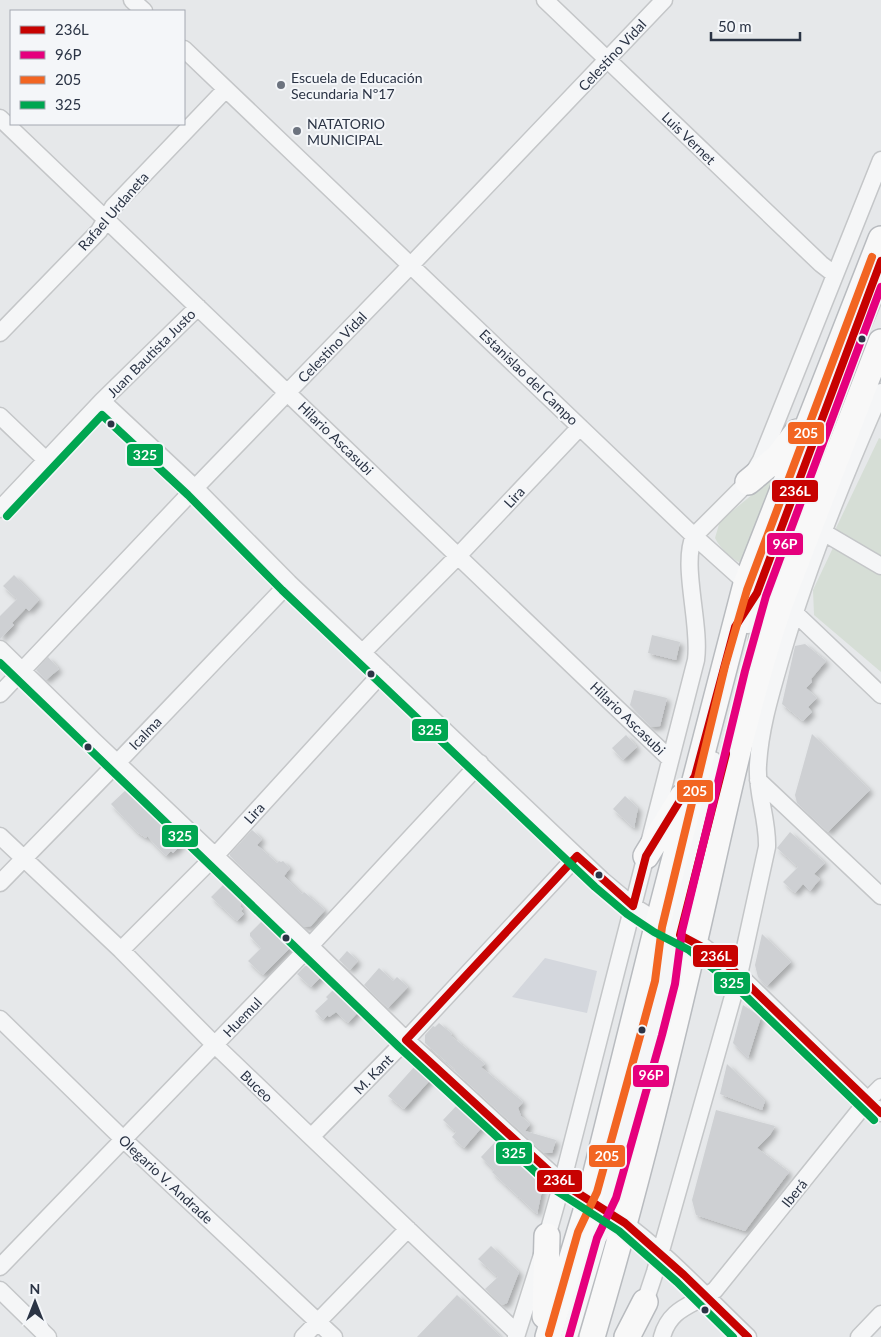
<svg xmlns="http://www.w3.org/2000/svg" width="881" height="1337" viewBox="0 0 881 1337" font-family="Lato,sans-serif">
<defs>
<filter id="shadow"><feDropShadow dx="3.5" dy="3.5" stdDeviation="2.5" flood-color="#0004"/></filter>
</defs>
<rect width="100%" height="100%" fill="#e6e8ea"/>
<path fill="#d4d7dd" d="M545,958L597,971L587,1013L512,997Z"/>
<path fill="#d6ded6" d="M879,438L881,439V672L814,615L813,590L839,535L836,528Z
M785,468L746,565C733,561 721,550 715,538L720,521Z"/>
<path fill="#ced0d3" filter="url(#shadow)" d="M14,575L39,600L29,611L26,608L12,623L14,625L0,639V616L17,599L3,586Z
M652,635L680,642L676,660L648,653Z
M805,644L826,661L811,679L812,682L806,688L817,698L808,707L812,712L803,721L782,704L795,646Z
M48,657L59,669L46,680L36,670Z
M634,690L667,698L660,726L651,727L630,705Z
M812,734L870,790L828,832L797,803L795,795Z
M626,735L637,747L623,760L612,748Z
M127,789L182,844L173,853L171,851L166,856L147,836L146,838L137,832L111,804Z
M625,796L638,808L634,828L613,809Z
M252,830L262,839L257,845L277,863L279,861L281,862L283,861L290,868L284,876L302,894L304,892L325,910L311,926L304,927L230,856V854Z
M790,832L825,863L814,874L820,879L810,891L803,884L795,893L783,882L798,867L777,848Z
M223,885L241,904L240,906L243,909L241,911L244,914L237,921L211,897Z
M264,919L291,947L263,975L248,961L261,948L250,936V933Z
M762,934L791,962L767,986L758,977L755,965Z
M347,951L358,961L350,970L339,960Z
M305,966H312L323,975L311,987L297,974Z
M379,968L393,981L397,977L408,987L388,1008L364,985Z
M337,986L361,1009L348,1023L336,1012L329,1017L328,1015L323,1020L315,1011L328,999L326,997Z
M743,1005L761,1017L748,1058L733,1043Z
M439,1023L452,1034L450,1035L485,1064L481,1067L523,1102L518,1108L521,1116L530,1124L525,1131L556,1140L552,1153H544L454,1070L455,1069L425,1043V1035L433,1026L435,1027Z
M727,1064L765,1101L762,1110L720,1094Z
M415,1066L431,1079L404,1109L388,1096Z
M459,1103L484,1125L464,1148L452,1137L456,1132L443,1120Z
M716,1110L775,1126L770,1135L757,1148L789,1172L745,1231L696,1215L692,1200Z
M496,1141L543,1186L537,1214L492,1172L494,1170L481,1157Z
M491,1246L519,1272L507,1303L502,1305L485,1289L498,1277L478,1259Z
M457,1295L501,1337H417Z"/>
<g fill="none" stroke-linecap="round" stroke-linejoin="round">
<g stroke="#c4c6c8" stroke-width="19">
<path id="minor" d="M132,0L144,11
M545,0L821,264L834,274
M184,49L694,536L753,589
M0,118L670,759
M0,333L99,231L113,207L226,89
M102,401L195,488L289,583L602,880L633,906L665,926
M0,416L46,460
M0,509L102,401L198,307
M823,532L881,566
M788,608L794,612L881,695
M748,625L770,553
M757,640L775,567L813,444L881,281
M0,649L93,740L310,946L406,1040L562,1183L595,1205
M363,652L458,556L580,427
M0,694L195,488L411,265L664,0
M758,780L881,896
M0,836L121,950L215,1045L311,1137L517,1333
M0,883L118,762L289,583
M686,937L704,947L739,975L881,1113
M121,950L216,855L383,672
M0,1019L123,1139L334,1337
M311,1137L406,1040L577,856
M619,1219C666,1253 706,1297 748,1337
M589,1233L606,1195L652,1032L665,983L672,929L713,760
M0,1267L310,946L480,763
M0,1290L48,1337
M642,1311L655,1272L739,975L767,847C768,819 756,792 758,765C760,728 771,693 781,658C807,567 843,478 881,392
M303,1337L408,1229
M516,1337L541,1258L562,1183L696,660C701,624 681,565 694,536L748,482L761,460L881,160
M569,1337L598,1238L613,1214L621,1182
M662,1337C670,1307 693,1306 715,1290L868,1100L881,1087
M859,1337L881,1314"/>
</g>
<g stroke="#b8bbbf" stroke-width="28">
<path id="highway" d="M748,482L778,457L797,432
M646,856L682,797
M545,1316L547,1236
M548,1337L589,1201L658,923L746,584L881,239
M592,1337C631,1206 664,1073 695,939C721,827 743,713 780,604L881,342
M627,1337L645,1302"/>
</g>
<use href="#minor" stroke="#f5f6f7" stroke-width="16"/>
<use href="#highway" stroke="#f8f8f8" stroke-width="25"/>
<g stroke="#f4f6f9" stroke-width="11">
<path id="bus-1" d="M726,754L680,935L708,950L733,970L881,1113
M748,1337L684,1275L625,1223L562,1183L406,1040L577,856L633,906L646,856L695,776L735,627L757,593L881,261"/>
</g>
<g stroke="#f4f6f9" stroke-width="11">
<path id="bus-2" d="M569,1337L597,1238L616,1198L662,1035L675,984L682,931L745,671L766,596L881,287"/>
</g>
<g stroke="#f4f6f9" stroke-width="11">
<path id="bus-3" d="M549,1334L578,1232L597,1192L642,1029L655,981L662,927L725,666L747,590L872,257"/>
</g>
<g stroke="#f4f6f9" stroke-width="11">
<path id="bus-4" d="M7,516L102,415L188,495L282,590L595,887L627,914L654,932L689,950L732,983L874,1120
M0,663L399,1047L555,1190L619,1231L677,1282L733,1337"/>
</g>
<use href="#bus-1" stroke="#c70201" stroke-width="8"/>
<use href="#bus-2" stroke="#e5007d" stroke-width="8"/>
<use href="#bus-3" stroke="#f26522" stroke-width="8"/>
<use href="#bus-4" stroke="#00a651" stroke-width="8"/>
</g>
<g fill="#6c737f" stroke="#f4f6f9" stroke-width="2">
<circle cx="281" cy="85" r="5"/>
<circle cx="297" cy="131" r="5"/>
</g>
<g fill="#2b3445" stroke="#f4f6f9" stroke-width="2">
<circle cx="862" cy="339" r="4.5"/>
<circle cx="111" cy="424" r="4.5"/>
<circle cx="371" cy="674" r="4.5"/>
<circle cx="88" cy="747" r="4.5"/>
<circle cx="599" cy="875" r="4.5"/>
<circle cx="286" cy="938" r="4.5"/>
<circle cx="642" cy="1030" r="4.5"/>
<circle cx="705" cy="1310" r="4.5"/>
</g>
<g text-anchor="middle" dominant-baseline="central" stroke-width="4" stroke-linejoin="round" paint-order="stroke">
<g font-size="14" fill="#2b3445" stroke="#f4f6f9">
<text transform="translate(612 55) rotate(-47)">Celestino Vidal</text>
<text transform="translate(689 138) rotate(44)">Luis Vernet</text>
<text transform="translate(113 211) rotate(-49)">Rafael Urdaneta</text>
<text transform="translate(332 347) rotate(-46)">Celestino Vidal</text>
<text transform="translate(151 353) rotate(-45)">Juan Bautista Justo</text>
<text transform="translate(529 377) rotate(44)">Estanislao del Campo</text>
<text transform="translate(336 438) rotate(44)">Hilario Ascasubi</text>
<text transform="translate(514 497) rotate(-47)">Lira</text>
<text transform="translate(628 718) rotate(44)">Hilario Ascasubi</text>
<text transform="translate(145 733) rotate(-46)">Icalma</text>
<text transform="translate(254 813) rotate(-48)">Lira</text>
<text transform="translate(242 1017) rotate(-46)">Huemul</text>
<text transform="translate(373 1074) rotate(-46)">M. Kant</text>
<text transform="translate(257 1086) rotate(44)">Buceo</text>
<text transform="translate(166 1179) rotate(43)">Olegario V. Andrade</text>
<text transform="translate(794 1193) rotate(-51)">Iberá</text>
</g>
<g font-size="14" fill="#2b3445" stroke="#f4f6f9" text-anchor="start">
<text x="291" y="77">Escuela de Educación<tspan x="291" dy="16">Secundaria Nº17</tspan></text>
<text x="307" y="123">NATATORIO<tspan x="307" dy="16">MUNICIPAL</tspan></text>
</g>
</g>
<g stroke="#f4f6f9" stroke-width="2">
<rect x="787" y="421" width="38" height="24" rx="5" fill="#f26522"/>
<rect x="126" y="443" width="38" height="24" rx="5" fill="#00a651"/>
<rect x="771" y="479" width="48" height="24" rx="5" fill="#c70201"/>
<rect x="766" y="532" width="38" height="24" rx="5" fill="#e5007d"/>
<rect x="411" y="718" width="38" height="24" rx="5" fill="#00a651"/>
<rect x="676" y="779" width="38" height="24" rx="5" fill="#f26522"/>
<rect x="161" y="824" width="38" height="24" rx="5" fill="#00a651"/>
<rect x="692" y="944" width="47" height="24" rx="5" fill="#c70201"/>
<rect x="713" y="971" width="38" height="24" rx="5" fill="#00a651"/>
<rect x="632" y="1064" width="38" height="24" rx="5" fill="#e5007d"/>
<rect x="495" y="1141" width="38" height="24" rx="5" fill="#00a651"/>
<rect x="588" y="1144" width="38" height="24" rx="5" fill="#f26522"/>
<rect x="536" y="1169" width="47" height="24" rx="5" fill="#c70201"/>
</g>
<g font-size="14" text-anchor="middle" font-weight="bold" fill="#fff">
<text x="806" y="438">205</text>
<text x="145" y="460">325</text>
<text x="795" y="496">236L</text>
<text x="785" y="549">96P</text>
<text x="430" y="735">325</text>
<text x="695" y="796">205</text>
<text x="180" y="841">325</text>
<text x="716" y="961">236L</text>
<text x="732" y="988">325</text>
<text x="651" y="1080">96P</text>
<text x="514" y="1158">325</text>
<text x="607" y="1161">205</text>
<text x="559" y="1185">236L</text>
</g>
<rect x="10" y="10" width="175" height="115" fill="#f4f6f9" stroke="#a4a8b1"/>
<rect x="20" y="26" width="25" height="8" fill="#c70201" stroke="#a4a8b1"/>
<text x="55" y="35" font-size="15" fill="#2b3445">236L</text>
<rect x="20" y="51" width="25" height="8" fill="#e5007d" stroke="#a4a8b1"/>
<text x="55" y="60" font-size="15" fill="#2b3445">96P</text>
<rect x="20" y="76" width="25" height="8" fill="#f26522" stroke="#a4a8b1"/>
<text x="55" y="85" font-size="15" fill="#2b3445">205</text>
<rect x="20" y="101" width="25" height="8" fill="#00a651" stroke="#a4a8b1"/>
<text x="55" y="110" font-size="15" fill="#2b3445">325</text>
<g transform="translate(35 1302)" stroke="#f4f6f9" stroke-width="4" paint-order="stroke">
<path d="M0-4L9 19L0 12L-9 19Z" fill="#2b3445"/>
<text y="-8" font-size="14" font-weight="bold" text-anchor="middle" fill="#2b3445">N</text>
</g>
<path d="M711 32v8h89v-8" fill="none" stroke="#2b3445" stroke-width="2.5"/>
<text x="718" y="32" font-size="15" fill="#2b3445" stroke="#f4f6f9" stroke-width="4" paint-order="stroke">50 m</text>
</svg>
